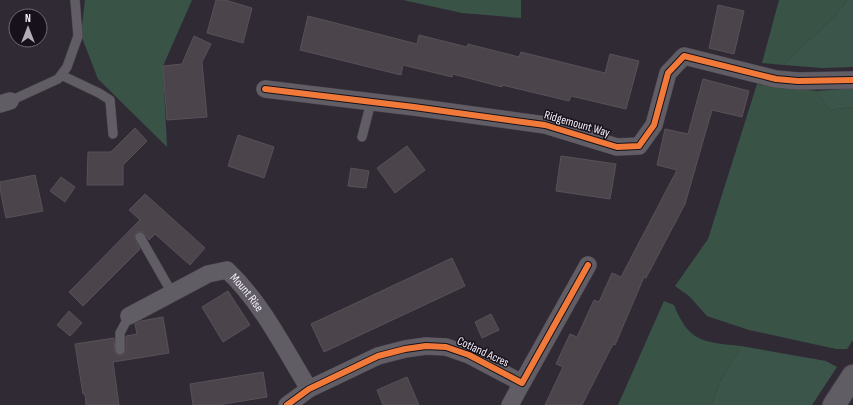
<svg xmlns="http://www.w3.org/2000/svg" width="853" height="405" viewBox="0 0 853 405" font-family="'Sofia Sans Condensed',sans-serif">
<rect width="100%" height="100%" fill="#302a35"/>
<path fill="#3c554a" d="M847,0H853V67L822,68L784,65L805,44L835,16Z
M853,88V107L829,110L817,91Z
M741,346L826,361L837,367L812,405H711L720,382Z"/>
<path fill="#395447" d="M85,0H192L163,66L167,147L98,79L81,35Z
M403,0H521V18L462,13Z
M779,0H847L835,16L805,44L784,65L762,63Z
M757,84L817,91L829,110L853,107V340L847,349H836L749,330L707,316L689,296L675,286L708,239Z
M664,301L674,305C689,343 704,342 741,346L720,382L711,405H618Z"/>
<path fill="#4c444b" stroke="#585158" d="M216,0H225L252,8L243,43L207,33Z
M718,5L744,11L734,54L709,48Z
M308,16L417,44L419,35L467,47L468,44L519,57L521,52L605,73L610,54L639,61L626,109L571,96L569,101L502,85V87L453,74L452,77L403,65L401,75L300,50Z
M194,36L211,44L202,62L207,117L167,120L163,66L182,64Z
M703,79L749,91L742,117L712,110L685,204L646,278L644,277L615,345L613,344L582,405H545L563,367L556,364L570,334L577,337L594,300L599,302L612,273L621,277L677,170L657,165L665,129L688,134Z
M135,128L147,141L123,165V185H87L88,152H111Z
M238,135L274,147L264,178L228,166Z
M407,146L425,170L395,193L377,168Z
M561,156L616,164L610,199L556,191Z
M351,168L369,171L366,188L348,186Z
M35,175L43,211L6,218L0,189V182Z
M61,177L75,187L65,202L50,191Z
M145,194L205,248L190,265L155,234L149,240L143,232H137L134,237L140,249L83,306L69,292L140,220L129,210Z
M452,258L465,286L324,352L311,324Z
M228,291L250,325L223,342L202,307Z
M69,311L82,323L70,336L57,325Z
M491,314L499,330L482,338L475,322Z
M163,317L169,353L113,362L119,405H86L85,394H83L75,344L114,338L115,353L117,355H123L126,350V336L137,334L135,324L141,321Z
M263,372L267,397L218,405H193L190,384Z
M407,377L419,405H383L377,390Z"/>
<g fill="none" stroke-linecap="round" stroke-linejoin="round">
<g stroke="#4e4851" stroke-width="10">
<path id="service" d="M61,75L99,93L110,100L113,134
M10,101L58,79L67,67L78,36L75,0
M362,137L371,102
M140,237L172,293
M120,350V333L129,316"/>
</g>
<g stroke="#4e4851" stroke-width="18">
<g id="minor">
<path d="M265,89L414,107L545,125L617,147L639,146L654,125L668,73L684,56L776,79L798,81L853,80"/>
<path d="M0,104L10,101"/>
<path id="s1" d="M129,316L208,274L227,270C262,303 284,348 309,389"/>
<path d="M287,405L309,389L378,356L405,349L426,346L446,347L469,355L522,383L588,265"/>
<path d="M510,405L522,383"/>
</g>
</g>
<g stroke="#4e4851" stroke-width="24">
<path id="tertiary" d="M834,405L853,376"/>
</g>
<use href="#service" stroke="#615d65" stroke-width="9"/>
<use href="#minor" stroke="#615d65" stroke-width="17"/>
<use href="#tertiary" stroke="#615d65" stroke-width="22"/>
<g stroke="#16111a" stroke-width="8">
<path id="cycleway" d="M265,89L414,107L545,125L617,147L639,146L654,125L668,73L684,56L776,79L798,81L853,80
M287,405L309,389L378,356L405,349L426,346L446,347L469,355L522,383L588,265"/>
</g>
<use href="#cycleway" stroke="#f17a3a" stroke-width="6"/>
</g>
<g text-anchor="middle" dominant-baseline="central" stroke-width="3" stroke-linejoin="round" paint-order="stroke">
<g font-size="12" fill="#f8f1fe" stroke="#16111a">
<text transform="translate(577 124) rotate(16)">Ridgemount Way</text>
<text stroke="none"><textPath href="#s1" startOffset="139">Mount Rise</textPath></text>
<text transform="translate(483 352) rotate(25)">Cotland Acres</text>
</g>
</g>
<g transform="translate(28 28)"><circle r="19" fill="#16111a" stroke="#706b75"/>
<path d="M0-3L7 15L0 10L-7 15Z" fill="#b2abb8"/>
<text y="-6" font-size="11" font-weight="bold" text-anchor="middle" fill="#f8f1fe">N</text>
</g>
</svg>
